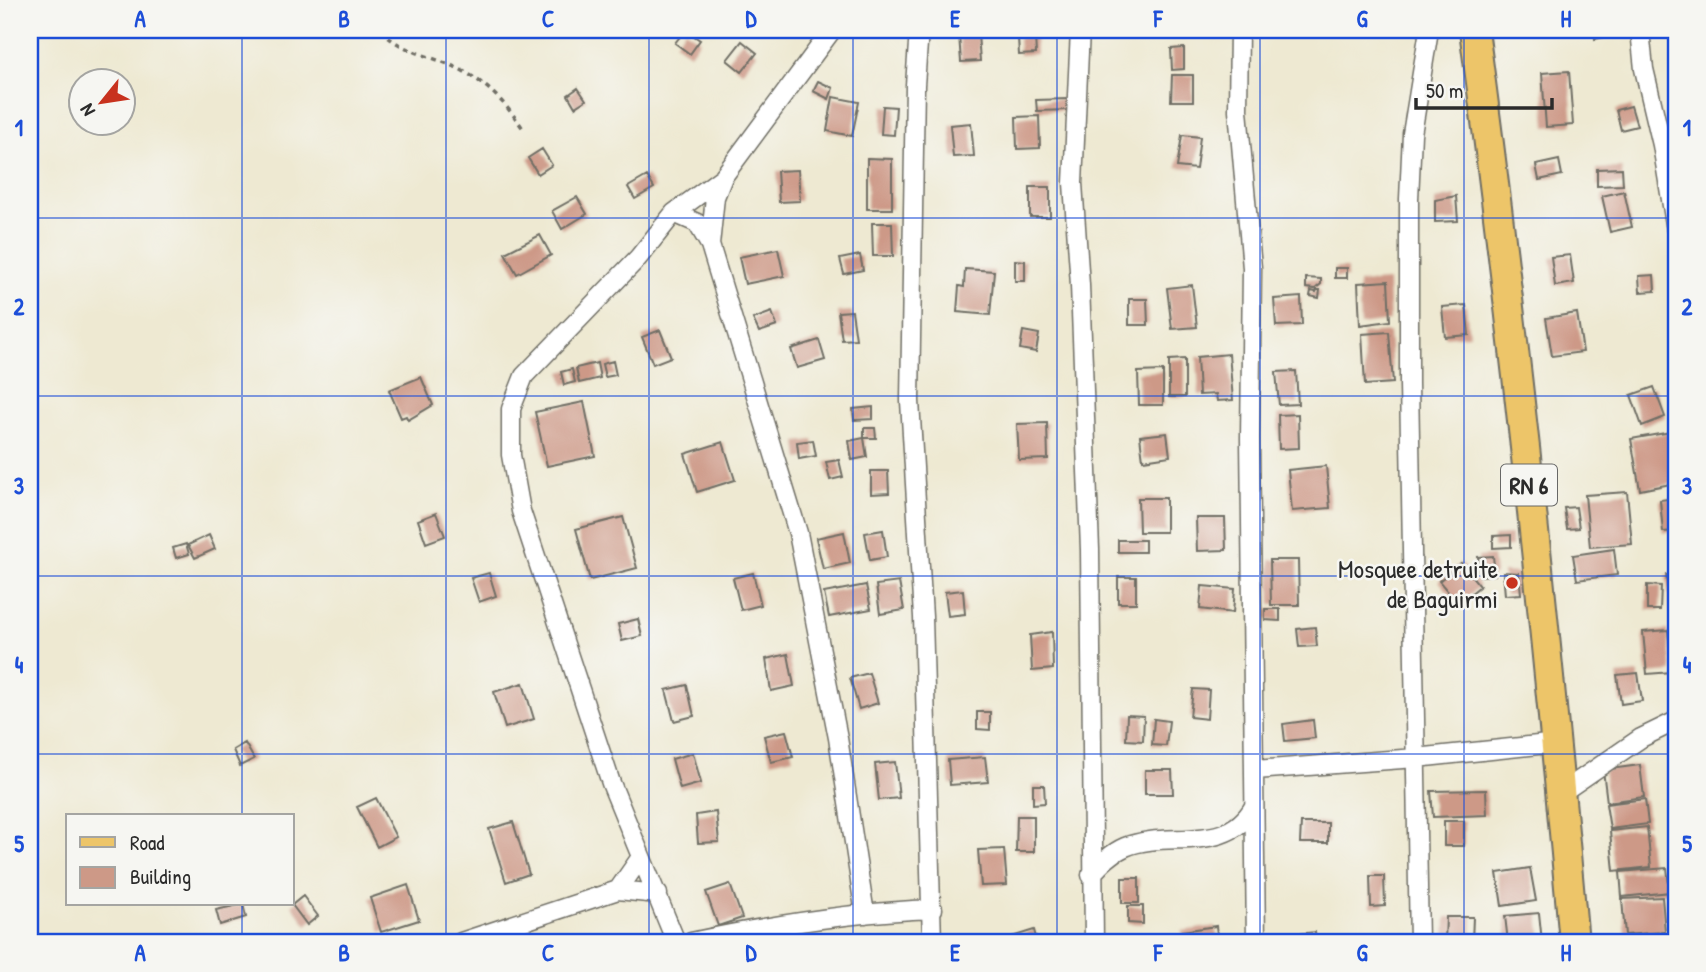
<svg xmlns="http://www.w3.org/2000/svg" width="1706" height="972" viewBox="0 0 1706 972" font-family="'Patrick Hand',sans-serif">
<rect width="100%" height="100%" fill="#f6f6f2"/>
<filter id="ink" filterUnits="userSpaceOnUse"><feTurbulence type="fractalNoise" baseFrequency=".0143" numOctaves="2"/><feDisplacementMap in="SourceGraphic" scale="14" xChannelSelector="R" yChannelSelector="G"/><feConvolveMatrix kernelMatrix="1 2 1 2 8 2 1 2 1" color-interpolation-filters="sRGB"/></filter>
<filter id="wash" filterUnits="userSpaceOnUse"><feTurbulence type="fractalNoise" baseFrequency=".00686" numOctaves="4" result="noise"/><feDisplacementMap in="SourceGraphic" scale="28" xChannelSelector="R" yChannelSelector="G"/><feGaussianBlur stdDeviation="1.57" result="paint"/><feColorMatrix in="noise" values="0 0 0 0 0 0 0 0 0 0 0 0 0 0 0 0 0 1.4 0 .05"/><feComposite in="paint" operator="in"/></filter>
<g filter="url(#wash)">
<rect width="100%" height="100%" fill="#eee9d2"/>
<g id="blocks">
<path fill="#cd9987" d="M685,30L700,40L690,54L675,43Z
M1112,30H1130V32L1112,33Z
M1594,30H1613V35L1595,39Z
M978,34L980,61L961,62L959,35Z
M1035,36L1036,54L1019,55L1018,38Z
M742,41L757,53L742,72L727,60Z
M1184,48V69L1172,70L1171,49Z
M1569,71L1573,125L1546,127L1542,73Z
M1172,75H1193V101H1171Z
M818,81L833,88L829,99L813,91Z
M578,88L586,100L575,107L568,95Z
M833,97L859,102L852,136L827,131Z
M1068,99L1069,110L1037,111L1036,100Z
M883,106L896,107L894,135L881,134Z
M1631,106L1637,126L1621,130L1616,110Z
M1039,116L1040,148L1017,149L1016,117Z
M971,123L974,156L953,157L950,125Z
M1182,135L1200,137L1196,169L1177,167Z
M542,149L552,165L538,174L528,158Z
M867,158L892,159V209H867Z
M1559,160L1562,175L1539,180L1536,165Z
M1622,168L1623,185L1597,186V169Z
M798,170L800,201L779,202L777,171Z
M647,176L654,188L635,199L628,187Z
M1030,187H1050V217H1030Z
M1624,191L1632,227L1610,232L1602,196Z
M1456,196L1458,221L1435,222V200Z
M577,197L587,214L562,229L552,211Z
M872,223H892L893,256H873Z
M540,235L551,255L517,274L505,253Z
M778,249L784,276L745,284L739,257Z
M860,255L863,270L844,274L840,259Z
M1570,255L1574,283L1555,286L1551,257Z
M1015,260L1025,261V281H1015Z
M1335,268H1347V278H1335Z
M965,269L994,271L990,315L957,312L959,286L964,287Z
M1654,275L1655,291L1640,292L1639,276Z
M1306,278L1321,279V284L1315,289L1306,288Z
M1388,281L1390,321L1360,325L1358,283Z
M1192,285L1197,327L1172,329L1167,288Z
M1317,290H1320L1319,298L1310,296L1311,291L1316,292Z
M1301,297L1302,325L1276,326L1274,299Z
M1129,299H1147L1148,325H1129Z
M1466,305L1469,335L1445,337L1442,307Z
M852,311L856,339L842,340L838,312Z
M772,312L777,326L759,332L753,319Z
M1577,313L1583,352L1552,356L1546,318Z
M660,330L671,357L653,364L642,337Z
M1023,331L1039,334L1036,352L1020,349Z
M1389,332L1393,383L1365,385L1362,334Z
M819,340L825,360L797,368L791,349Z
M1229,354L1233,400L1217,401L1216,394L1199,395L1197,357Z
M1185,359V397H1169V360Z
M613,361L616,375L605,377L602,364Z
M597,363L600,378L579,383L576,368Z
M572,369L575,382L564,385L561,372Z
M1163,371V405H1139L1138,372Z
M1296,371L1298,404L1279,405L1276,372Z
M421,377L433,405L408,420L406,416L401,418L389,390Z
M1654,387L1665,417L1642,426L1631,395Z
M584,402L595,456L547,466L535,412Z
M873,407V419L854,420L853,409Z
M1298,414L1299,448L1279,449L1278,415Z
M1047,423L1048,459L1019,460L1017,424Z
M864,428H875L876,438H864Z
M1671,432L1676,483L1640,490L1631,439Z
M1167,433L1170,456L1143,460L1140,436Z
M864,438L867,457L852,460L849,441Z
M813,440L816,456L799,459L797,442Z
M723,442L735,480L697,492L685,454Z
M839,460L843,477L830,480L826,462Z
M1326,466L1330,508L1292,511L1288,470Z
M871,471H888L889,493L871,494Z
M1627,492L1632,544L1590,547L1585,495Z
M1138,498H1166V532H1139Z
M1676,498V531L1663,532L1660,500Z
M1576,507L1579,528L1567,529L1564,508Z
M436,513L445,536L426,543L418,520Z
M623,517L637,568L590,580L576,529Z
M1196,518H1225L1226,550L1197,551Z
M883,530L887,557L870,560L865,533Z
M844,532L850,563L823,569L816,538Z
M209,535L215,549L195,558L188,545Z
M1511,535V547L1493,548V536Z
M1118,540H1145V552H1118Z
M186,544L189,554L176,558L173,548Z
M1614,549L1617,575L1577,580L1573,555Z
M1493,556L1495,575L1480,576L1478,557Z
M1270,560H1298L1299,605H1271Z
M1461,563L1480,586L1458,604L1439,581Z
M1503,572L1519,573L1521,594L1505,595Z
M489,573L496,596L479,602L471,578Z
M753,573L761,605L741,610L733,578Z
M1676,574V614H1671L1666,575Z
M1118,577H1136V603H1118Z
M899,582L904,610L880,614L876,585Z
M866,585L871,609L829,617L824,593Z
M1647,585L1661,586L1660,610H1647Z
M1202,586L1235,589L1233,613L1200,609Z
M963,590L965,614L948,616L945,592Z
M1265,609H1280V621L1265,620Z
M638,619L642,636L622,641L618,624Z
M1315,627L1317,646L1299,647L1297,629Z
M1668,630L1672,672L1647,674L1643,632Z
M1052,632L1053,669L1032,671L1030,635Z
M788,654L794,686L771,691L766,659Z
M869,673L878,703L859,709L850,678Z
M1638,673L1642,701L1621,704L1617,675Z
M523,683L534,719L505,728L494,692Z
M687,685L694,716L674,721L666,690Z
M1193,689L1209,690L1207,719L1190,717Z
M977,712H990V730L977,729Z
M1127,715L1144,716L1143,741L1126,740Z
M1154,719L1169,721L1166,746L1152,745Z
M1313,720L1315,738L1285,741L1283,724Z
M786,731L793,757L771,762L764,736Z
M245,743L254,759L240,766L233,750Z
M693,753L701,783L680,789L672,759Z
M985,757L988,782L950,785L948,760Z
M895,762L899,798L879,800L875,764Z
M1640,765L1644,797L1607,802L1603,770Z
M1145,770H1172L1173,794H1145Z
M1033,785H1044L1045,803L1033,804Z
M1486,790L1487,815L1433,817L1431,791Z
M376,798L396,837L377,847L357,807Z
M1645,799L1648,824L1610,829L1606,804Z
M716,812L719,842L698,843L696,815Z
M1017,816H1034V852H1016Z
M1444,821H1464V846H1444Z
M513,822L529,874L506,882L489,829Z
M1301,823H1328V843H1300Z
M1647,827L1651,867L1614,871L1610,831Z
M1004,849L1007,885L981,886L978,850Z
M1530,868L1536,901L1502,906L1497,873Z
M1667,868L1670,892L1622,897L1620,872Z
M1370,876H1384L1385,906L1371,907Z
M1122,878H1139V903H1122Z
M730,884L742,918L718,926L706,892Z
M408,885L419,920L381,932L370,898Z
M303,896L318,916L307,925L292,905Z
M1662,897L1665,932L1625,935L1622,899Z
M243,904L246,917L220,925L216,910Z
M1128,906H1143V924L1128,923Z
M1539,913L1542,942H1508L1505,916Z
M1446,917H1473L1472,942H1445Z
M1216,926L1218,942H1184L1182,931Z
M1034,930L1037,942H1014L1012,937Z
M1315,932L1316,942H1298L1297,934Z
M1627,936L1664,937V942H1627Z"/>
</g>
</g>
<g filter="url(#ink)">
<use href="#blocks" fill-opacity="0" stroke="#6f6e65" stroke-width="2"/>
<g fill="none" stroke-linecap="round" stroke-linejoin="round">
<g stroke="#6f6e65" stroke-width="21">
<path id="minor" d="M919,30L915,85L910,401L923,617L932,942
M1080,30L1073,183L1080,285L1090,550L1094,942
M1239,30L1238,110L1252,268L1250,438L1256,942
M1640,30L1644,69L1662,145L1676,230
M723,177L715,197L710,245L798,533L838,738L865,914
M674,213L697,223L710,245
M1255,770L1416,758L1557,743
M1561,793L1641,738L1676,721
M1091,875C1101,864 1111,853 1125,847C1168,829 1227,856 1254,806
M618,890L641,857
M461,942L618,890L658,894
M676,942L611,783L521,511L511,455V409L524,376L638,258L674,213L723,177L832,30
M691,942C771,925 852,912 933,909
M1419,942L1409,383V199L1412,134L1429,30"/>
</g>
<g stroke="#6f6e65" stroke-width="32">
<path id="primary" d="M1474,30C1515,333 1547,638 1574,942"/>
</g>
<path stroke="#6f6e65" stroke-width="3.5" stroke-dasharray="5 5" stroke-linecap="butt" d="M381,30C396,49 430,56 453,66C484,80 505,102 524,130"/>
<use href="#minor" stroke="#fff" stroke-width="18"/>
<use href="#primary" stroke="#edc569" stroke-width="28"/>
</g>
</g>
<path fill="none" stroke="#1d4ed8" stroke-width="2" stroke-opacity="0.55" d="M242,30V816M446,30V942M649,30V942M853,30V942M1057,30V942M1260,30V942M1464,30V942M30,218H1676M30,396H1676M30,576H1676M30,754H1676M242,904V942"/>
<circle fill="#c8321e" stroke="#f6f6f2" stroke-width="2.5" cx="1512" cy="583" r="7"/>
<g text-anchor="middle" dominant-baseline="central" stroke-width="5" stroke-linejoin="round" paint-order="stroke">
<rect fill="#f6f6f2" stroke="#686867" stroke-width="2" x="1501" y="464.5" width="56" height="41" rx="5"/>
<g font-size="24" font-weight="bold" fill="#2b2b2b">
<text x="1529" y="485">RN 6</text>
</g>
<g font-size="26" fill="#2b2b2b" stroke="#f6f6f2" text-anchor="end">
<text x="1498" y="568">Mosquee detruite<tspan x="1498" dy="30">de Baguirmi</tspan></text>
</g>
</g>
<rect width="1706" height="972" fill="none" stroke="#f6f6f2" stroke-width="77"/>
<rect x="66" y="814" width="228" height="91" fill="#f6f6f2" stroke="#a5a5a2" stroke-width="2"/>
<rect x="80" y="837" width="35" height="10" fill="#edc569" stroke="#a5a5a2" stroke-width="2"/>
<text x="130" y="850" font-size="21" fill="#2b2b2b">Road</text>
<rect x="80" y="867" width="35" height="21" fill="#cd9987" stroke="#a5a5a2" stroke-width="2"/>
<text x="130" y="884" font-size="21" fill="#2b2b2b">Building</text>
<g transform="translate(102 102) rotate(240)"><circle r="33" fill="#f6f6f2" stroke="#a5a5a2" stroke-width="2"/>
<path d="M0-5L12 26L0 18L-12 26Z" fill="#c8321e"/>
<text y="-10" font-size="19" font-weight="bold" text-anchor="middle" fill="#2b2b2b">N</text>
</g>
<path d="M1416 98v10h136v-10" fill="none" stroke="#2b2b2b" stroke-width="3.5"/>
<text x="1426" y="98" font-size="21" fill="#2b2b2b" stroke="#f6f6f2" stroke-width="5" paint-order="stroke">50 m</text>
<rect x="38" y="38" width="1630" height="896" fill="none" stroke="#1d4ed8" stroke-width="2.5"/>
<g font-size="23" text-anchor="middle" font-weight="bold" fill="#1d4ed8">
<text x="140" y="27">A</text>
<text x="344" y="27">B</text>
<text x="548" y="27">C</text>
<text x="751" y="27">D</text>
<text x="955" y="27">E</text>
<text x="1158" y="27">F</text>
<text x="1362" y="27">G</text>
<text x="1566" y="27">H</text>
<text x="19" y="136">1</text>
<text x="1687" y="136">1</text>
<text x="19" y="315">2</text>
<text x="1687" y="315">2</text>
<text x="19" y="494">3</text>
<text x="1687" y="494">3</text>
<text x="19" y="673">4</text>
<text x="1687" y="673">4</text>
<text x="19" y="852">5</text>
<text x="1687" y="852">5</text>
<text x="140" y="961">A</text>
<text x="344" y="961">B</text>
<text x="548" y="961">C</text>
<text x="751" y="961">D</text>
<text x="955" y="961">E</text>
<text x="1158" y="961">F</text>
<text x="1362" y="961">G</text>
<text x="1566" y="961">H</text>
</g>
</svg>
